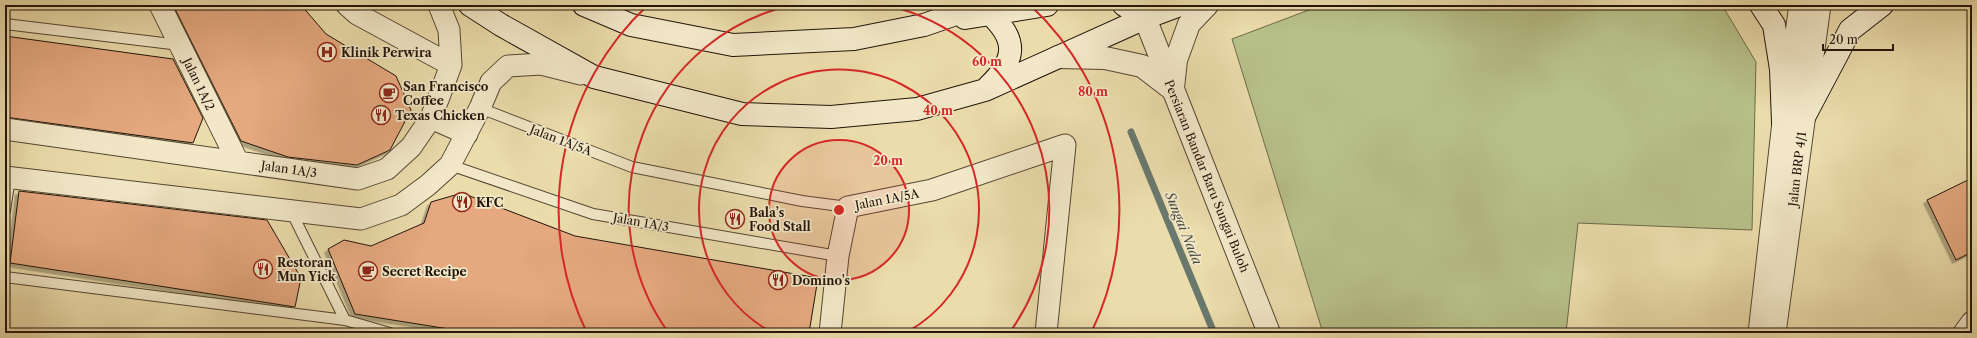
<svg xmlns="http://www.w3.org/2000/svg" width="1977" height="338" viewBox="0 0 1977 338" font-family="'Libre Caslon Text',serif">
<defs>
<filter id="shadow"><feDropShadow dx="-3.5" dy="3.5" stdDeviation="0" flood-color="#0004"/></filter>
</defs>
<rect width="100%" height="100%" fill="#ebdcab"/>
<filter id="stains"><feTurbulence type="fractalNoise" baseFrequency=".005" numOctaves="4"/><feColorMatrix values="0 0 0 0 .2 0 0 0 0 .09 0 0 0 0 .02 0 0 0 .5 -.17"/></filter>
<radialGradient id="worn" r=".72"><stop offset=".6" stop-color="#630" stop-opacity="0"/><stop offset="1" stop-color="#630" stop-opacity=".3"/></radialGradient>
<path fill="#b7c089" stroke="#6c6a4a" d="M1322,5H1722L1756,62L1752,230L1578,223L1566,333H1323L1232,39Z"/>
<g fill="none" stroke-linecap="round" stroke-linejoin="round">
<path stroke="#69786d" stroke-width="7" d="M1131,132L1214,333"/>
</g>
<path fill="#e5a87f" stroke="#22140a" filter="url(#shadow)" d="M173,5H301L326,34L396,76L411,110L390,150L357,165L288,157L241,141Z
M5,36L173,59L203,118L193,143L5,117Z
M1972,178V252L1956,260L1927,200Z
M19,191L267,220L301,278L295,307L10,263Z
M462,193L575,236L818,278L809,333H474L355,314L328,249L344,240L371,246L424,223L431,202Z"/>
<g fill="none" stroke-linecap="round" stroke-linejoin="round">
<g stroke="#544632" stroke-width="12">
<path id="service" d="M5,24L180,45
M480,108L632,167L802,201L848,207
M450,165L593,214L838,256
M5,211L10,178
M291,211L345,320L390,333
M5,277L345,320"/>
</g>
<g stroke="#544632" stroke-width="23">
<path id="minor" d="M160,5L238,162
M347,5L357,14L451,65
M431,118L467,134
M5,129L358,179L387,169L411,147L431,118L451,65L449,30L439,5
M5,177L361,219L401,205L428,185L450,165L480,108L491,82L508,66L541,64L581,74
M830,333L838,256L848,207L932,190L1065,145L1046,333
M1759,333L1783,122L1800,5
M1775,333L1820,5
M1964,333L1972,322"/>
</g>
<g stroke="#544632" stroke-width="24">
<path id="tertiary" d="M1145,18L1269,333
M1058,57L1105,58L1142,66L1172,89
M1173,88L1176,60L1189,24L1207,5"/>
</g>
<g stroke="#22140a" stroke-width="24">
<path id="secondary" d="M470,5L501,25L594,77L742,114L831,117L917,109L985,90L1145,18L1180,5
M584,5L631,25L733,45L854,39L924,25L982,5
M1124,5L1145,18
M1761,5L1774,25L1781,69L1783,122
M990,14L1047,5
M965,18L990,14C1018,40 1016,60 989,86
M1803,119L1850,30L1882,5"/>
</g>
<use href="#service" stroke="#f2e8c8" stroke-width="10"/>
<use href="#minor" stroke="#f2e8c8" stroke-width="21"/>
<use href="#tertiary" stroke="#f2e8c8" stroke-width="22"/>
<use href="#secondary" stroke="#f2e8c8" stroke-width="22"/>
</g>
<circle cx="839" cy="210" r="70" fill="#d62828" fill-opacity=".12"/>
<g fill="none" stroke="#d62828" stroke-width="2">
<circle cx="839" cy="210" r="70"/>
<path d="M771 332A140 140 0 1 1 907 332"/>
<path d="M668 332A210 210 0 0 1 792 5M886 5A210 210 0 0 1 1010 332"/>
<path d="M587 333A280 280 0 0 1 648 5M1030 5A280 280 0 0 1 1091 333"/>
</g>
<defs>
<g id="hospital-ring" transform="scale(1)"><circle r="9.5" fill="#f2e8c8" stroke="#8f2418" stroke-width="1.5"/><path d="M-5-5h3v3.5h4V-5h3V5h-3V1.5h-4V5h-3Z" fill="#8f2418"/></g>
<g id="cafe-ring" transform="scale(1)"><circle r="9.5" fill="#f2e8c8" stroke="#8f2418" stroke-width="1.5"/><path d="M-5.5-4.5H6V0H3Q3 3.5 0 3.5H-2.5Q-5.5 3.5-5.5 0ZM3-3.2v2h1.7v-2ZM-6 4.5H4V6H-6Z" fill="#8f2418"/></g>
<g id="restaurant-ring" transform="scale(1)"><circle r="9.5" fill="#f2e8c8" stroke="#8f2418" stroke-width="1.5"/><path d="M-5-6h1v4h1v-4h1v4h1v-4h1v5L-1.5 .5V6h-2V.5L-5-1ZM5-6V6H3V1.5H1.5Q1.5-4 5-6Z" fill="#8f2418"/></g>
</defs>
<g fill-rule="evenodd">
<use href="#hospital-ring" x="327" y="52"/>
<use href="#cafe-ring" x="389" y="93"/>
<use href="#restaurant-ring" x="381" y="115"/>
<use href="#restaurant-ring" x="462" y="202"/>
<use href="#restaurant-ring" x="735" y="219"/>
<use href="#restaurant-ring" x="263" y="269"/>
<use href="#cafe-ring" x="368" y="271"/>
<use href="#restaurant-ring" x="778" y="280"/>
</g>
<g text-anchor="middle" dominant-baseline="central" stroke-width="3.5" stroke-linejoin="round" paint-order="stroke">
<g font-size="12" font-weight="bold" fill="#22140a" stroke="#f2e8c8" text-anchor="start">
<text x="341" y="52">Klinik Perwira</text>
<text x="403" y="86">San Francisco<tspan x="403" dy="14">Coffee</tspan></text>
<text x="395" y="115">Texas Chicken</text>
<text x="476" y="202">KFC</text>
<text x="749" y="212">Bala’s<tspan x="749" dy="14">Food Stall</tspan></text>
<text x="277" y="262">Restoran<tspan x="277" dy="14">Mun Yick</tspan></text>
<text x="382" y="271">Secret Recipe</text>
<text x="792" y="280">Domino's</text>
</g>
<g font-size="12" fill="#22140a" stroke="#f2e8c8">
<text transform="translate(199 84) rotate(64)">Jalan 1A/2</text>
<text transform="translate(561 140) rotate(21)">Jalan 1A/5A</text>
<text transform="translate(289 169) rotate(8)">Jalan 1A/3</text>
<text transform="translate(1797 169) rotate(-83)">Jalan BRP 4/1</text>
<text transform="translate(1207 176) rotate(68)">Persiaran Bandar Baru Sungai Buloh</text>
<text transform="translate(887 199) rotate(-11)">Jalan 1A/5A</text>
<text transform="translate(641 222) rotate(10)">Jalan 1A/3</text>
</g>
<g font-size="13" font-style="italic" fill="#4c4e44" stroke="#f2e8c8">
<text transform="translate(1184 228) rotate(68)">Sungai Nada</text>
</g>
</g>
<circle cx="839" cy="210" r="6" fill="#d62828" stroke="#f2e8c8" stroke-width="2"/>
<g font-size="12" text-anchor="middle" font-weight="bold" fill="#d62828" stroke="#f2e8c8" stroke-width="3.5" stroke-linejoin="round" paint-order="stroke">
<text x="987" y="66">60 m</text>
<text x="1093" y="96">80 m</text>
<text x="938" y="115">40 m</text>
<text x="888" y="165">20 m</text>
</g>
<rect width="1977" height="338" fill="none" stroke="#ebdcab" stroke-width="20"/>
<rect x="6" y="6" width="1965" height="326" fill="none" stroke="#22140a" stroke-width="2"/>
<rect x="10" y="10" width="1957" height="318" fill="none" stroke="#22140a"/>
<path d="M1823 44v6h70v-6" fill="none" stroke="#22140a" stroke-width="2"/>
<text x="1829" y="44" font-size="12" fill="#22140a" stroke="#f2e8c8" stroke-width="3" paint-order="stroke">20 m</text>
<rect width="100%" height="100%" filter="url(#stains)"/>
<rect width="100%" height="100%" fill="url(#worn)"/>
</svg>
